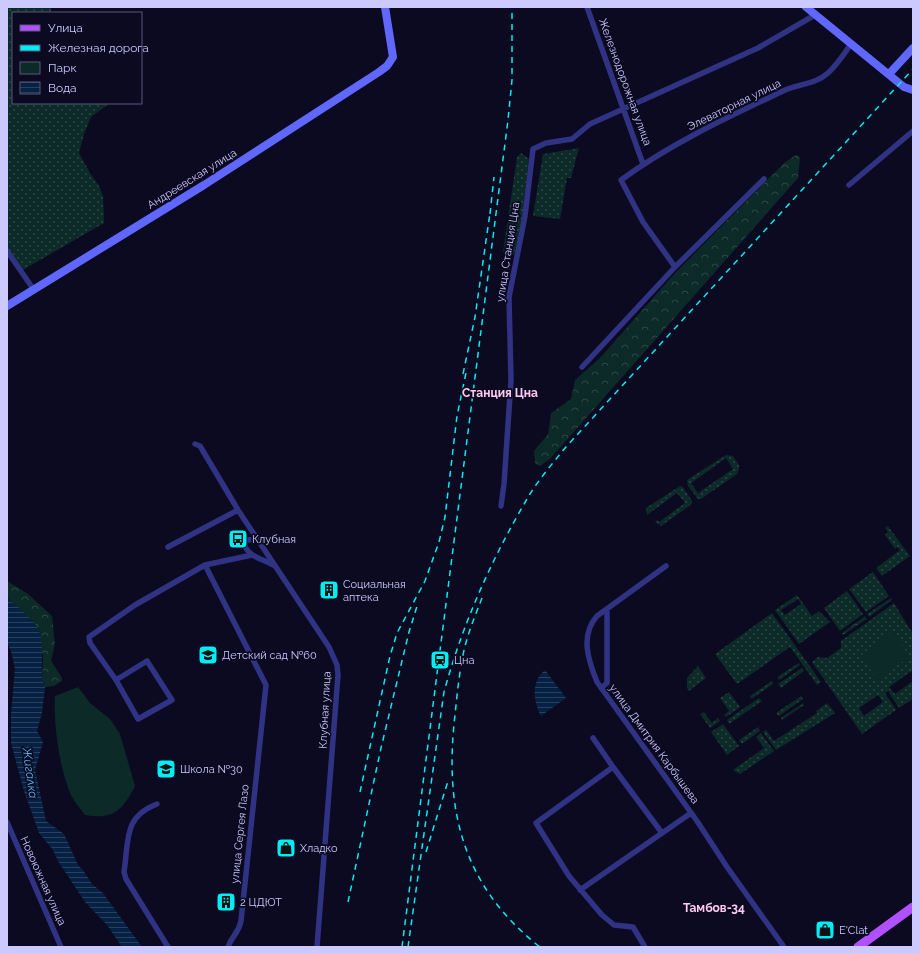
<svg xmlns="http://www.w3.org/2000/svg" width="920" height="954" viewBox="0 0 920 954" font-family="Raleway,sans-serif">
<defs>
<pattern id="grass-dots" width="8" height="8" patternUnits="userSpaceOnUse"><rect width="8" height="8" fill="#0c2a27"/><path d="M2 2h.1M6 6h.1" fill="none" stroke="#2e4847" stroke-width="1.8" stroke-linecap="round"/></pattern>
<pattern id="forest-crowns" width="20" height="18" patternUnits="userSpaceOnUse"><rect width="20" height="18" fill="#0c2a27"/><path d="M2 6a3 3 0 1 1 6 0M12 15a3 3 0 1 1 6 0" fill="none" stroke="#2e4847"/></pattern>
<pattern id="water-rules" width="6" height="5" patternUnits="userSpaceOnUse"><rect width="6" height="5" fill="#062143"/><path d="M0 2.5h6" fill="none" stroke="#29405f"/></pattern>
</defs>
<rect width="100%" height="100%" fill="#0c0a20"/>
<path fill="url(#grass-dots)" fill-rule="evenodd" d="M7,7H51V13H13V103H110L91,117L84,134L79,153L90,173L99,186L103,196L104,223L21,271L7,249Z
M579,148L571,178H567L560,219L533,216L543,154Z
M521,153L529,159L523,216L514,255L503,252L517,157Z
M726,455L733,456L739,465V469L737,474L701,499H698L688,486L687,480ZM726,458L733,469L698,493L691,483Z
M680,486L683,487L692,501V504L661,526L655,522L657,520L659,522L685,503L677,493L647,515L646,508Z
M888,526L910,556L882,576L876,568L900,550L897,547L895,549L885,535L888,532L885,528Z
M873,572L889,596L866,612L849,589Z
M847,591L863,614L840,631L824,608Z
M797,595L812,616L819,611L830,622L799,644L775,610ZM798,599L801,604L785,615L781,610Z
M891,598L892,600L869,617L867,614Z
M894,603L913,634V670L889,687L895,694L913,681V699L899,708L889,693L891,690L885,693L896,710L862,734L812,662L818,657L827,658L841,648V641ZM878,695L883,702L864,716L859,708Z
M772,613L821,682L817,685L790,647L737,684L715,654Z
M799,663L800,665L779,680L777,677Z
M698,666L706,678L689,691L687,688V678Z
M802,668L804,671L781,688L778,684Z
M772,681L773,684L751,699L750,696Z
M729,692L740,707L726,717L724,715L729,711L720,698Z
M801,696L803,699L779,716L776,713Z
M759,698L762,701L729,724L727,720Z
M803,703L804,705L782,720L781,718Z
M827,703L835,713L776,750L763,732L766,730L774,741L817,713L816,711Z
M704,712L712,723L718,718L720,721L710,728L700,714Z
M723,724L739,746L727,755L711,732Z
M758,727L760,731L742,744L739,740Z
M761,733L774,751L740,774L733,770L764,748L756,737Z"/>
<path fill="url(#forest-crowns)" d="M796,155L800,157L798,178L550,459L540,466L535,463L534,451L548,434L551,413L571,399L575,380L600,358L674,274L784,163Z
M7,581L28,594L52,616L55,644L51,661L62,678V681L54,686L45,687L42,683L43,655L29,618L7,597Z
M865,616L867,619L843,635L842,633Z"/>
<path fill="#0c2a27" d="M892,632L910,656L878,680L860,656Z
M78,687L90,703L110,719L120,734L135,786C122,811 113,820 85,815C81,809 75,803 72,797C60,772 53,724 55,696Z"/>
<path fill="url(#water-rules)" d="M7,597C17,607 31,616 38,629C46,645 38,678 45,687L42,713L37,731L43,742L35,770L46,821L64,834L78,865L83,870L92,884L103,893L142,947H122L107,925L85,902L58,861L53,850L39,833L24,791L11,743V714L15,669L11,651L7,643Z
M545,670L566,698L541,716C533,701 531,681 545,670Z"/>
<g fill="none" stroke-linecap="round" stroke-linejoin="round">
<path stroke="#303384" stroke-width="5.5" d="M587,7L643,164
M764,179L675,267L643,222L621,180C670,144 726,118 781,92C796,84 815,85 828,73C837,65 844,54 851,44
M849,185L913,131
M7,251L34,290
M582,367L675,267
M195,444L200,446L238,510L329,647L337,665L338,675L317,947
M501,506L504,484L511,380L509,297L525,216L533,149L546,143L572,139L590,124L758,48L815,15
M256,539L247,540L244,544C248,557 263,559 273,565
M168,547L238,510
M205,565L266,685L241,921C238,935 232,935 228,947
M666,566L597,616C580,635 588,660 597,682L697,821L727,867L784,947
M116,680L147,661L172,700L138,719L116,680L90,643L89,637L135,605L205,565L252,555
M601,688L607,683V609
M593,738L613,767
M157,804C123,817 129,840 124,872L126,879L168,947
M7,822L61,947
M580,890L691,813
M645,947L633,927L614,925L602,915L569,876L536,823L613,767L662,833"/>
<path stroke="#6067ff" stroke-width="8" d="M806,7L904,87L913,90
M889,74L913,48
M7,306L204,185L379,72L387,66L393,57L385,7"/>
<path stroke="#b150ff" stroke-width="9" d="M858,947L913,907"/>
<path stroke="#00edf4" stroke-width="1.5" stroke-dasharray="6 5" stroke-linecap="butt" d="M490,214L494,177
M463,374L475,317L490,213
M482,598C475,616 467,635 463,655C459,675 457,695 455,715C444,809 462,886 540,947
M360,792L390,656L397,633L425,581L439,542L445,517L457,416L467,368
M426,852L448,781
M348,902L381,748L409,632L418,603
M402,947L508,120L512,80V7
M408,947L444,692C463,622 493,556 530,494C540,478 553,463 565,448L913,69"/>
</g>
<defs>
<g id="bus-square" transform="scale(1)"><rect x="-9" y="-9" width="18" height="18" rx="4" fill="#00edf4" stroke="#0c0a20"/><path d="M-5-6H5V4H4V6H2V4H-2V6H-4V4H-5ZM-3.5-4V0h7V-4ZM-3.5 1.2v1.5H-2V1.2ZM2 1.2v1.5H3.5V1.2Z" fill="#111"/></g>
<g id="building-square" transform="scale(1)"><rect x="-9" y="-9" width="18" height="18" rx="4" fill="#00edf4" stroke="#0c0a20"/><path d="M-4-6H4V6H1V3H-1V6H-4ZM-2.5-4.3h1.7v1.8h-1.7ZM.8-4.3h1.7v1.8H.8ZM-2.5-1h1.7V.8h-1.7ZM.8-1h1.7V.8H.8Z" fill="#111"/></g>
<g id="school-square" transform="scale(1)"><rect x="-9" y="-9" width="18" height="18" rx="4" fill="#00edf4" stroke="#0c0a20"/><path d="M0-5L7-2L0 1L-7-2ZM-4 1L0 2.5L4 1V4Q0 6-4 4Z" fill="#111"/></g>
<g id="station-square" transform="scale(1)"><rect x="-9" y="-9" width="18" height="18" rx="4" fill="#00edf4" stroke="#0c0a20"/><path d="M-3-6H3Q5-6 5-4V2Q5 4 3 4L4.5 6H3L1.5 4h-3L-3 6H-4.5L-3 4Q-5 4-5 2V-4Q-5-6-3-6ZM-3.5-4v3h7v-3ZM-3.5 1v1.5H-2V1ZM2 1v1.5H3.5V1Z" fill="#111"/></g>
<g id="shop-square" transform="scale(1)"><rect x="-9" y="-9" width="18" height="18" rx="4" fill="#00edf4" stroke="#0c0a20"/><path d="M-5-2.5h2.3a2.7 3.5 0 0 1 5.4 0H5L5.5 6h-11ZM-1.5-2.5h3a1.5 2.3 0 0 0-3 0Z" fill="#111"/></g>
</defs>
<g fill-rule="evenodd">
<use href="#bus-square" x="238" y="539"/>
<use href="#building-square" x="329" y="590"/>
<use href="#school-square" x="208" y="655"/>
<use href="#station-square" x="440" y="660"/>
<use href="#school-square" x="166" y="769"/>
<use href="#shop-square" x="286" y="848"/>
<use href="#building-square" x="226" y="902"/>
<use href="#shop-square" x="825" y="930"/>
</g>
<g text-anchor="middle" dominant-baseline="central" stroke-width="3.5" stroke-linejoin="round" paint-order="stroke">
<g font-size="11" fill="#cbc9ff" stroke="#0c0a20">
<text transform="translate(625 82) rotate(70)">Железнодорожная улица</text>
<text transform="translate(734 105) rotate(-26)">Элеваторная улица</text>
<text transform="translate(192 179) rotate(-32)">Андреевская улица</text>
<text transform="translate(508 252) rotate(-81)">улица Станция Цна</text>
<text transform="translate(325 710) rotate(-87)">Клубная улица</text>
<text transform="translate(654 744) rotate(54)">улица Дмитрия Карбышева</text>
<text transform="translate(240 834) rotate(-84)">улица Сергея Лазо</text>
<text transform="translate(43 881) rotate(66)">Новоюжная улица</text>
</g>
<g font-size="11" fill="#cbc9ff" stroke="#0c0a20" text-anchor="start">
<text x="252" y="539">Клубная</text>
<text x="343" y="584">Социальная<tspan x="343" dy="13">аптека</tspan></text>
<text x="222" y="655">Детский сад №60</text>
<text x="454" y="660">Цна</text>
<text x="180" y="769">Школа №30</text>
<text x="300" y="848">Хладко</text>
<text x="240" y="902">2 ЦДЮТ</text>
<text x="839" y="930">E'Clat</text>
</g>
<g font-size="12" font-weight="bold" fill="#ffcbf0" stroke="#0c0a20">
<text x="500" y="393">Станция Цна</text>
<text x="714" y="908">Тамбов-34</text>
</g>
<g font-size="12" font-style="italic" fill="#57bdff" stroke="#0c0a20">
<text transform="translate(30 773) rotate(82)">Жигалка</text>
</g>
</g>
<rect width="920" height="954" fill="none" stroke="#cbc9ff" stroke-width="16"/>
<rect x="12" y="12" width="130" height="92" fill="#0c0a20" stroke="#585679"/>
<rect x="20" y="25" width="20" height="6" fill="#b150ff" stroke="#585679"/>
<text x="48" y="32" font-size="12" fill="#cbc9ff">Улица</text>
<rect x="20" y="45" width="20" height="6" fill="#00edf4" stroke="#585679"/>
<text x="48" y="52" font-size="12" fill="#cbc9ff">Железная дорога</text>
<rect x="20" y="62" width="20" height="12" fill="#0c2a27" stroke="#585679"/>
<text x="48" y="72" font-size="12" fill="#cbc9ff">Парк</text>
<rect x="20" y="82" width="20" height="12" fill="url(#water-rules)" stroke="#585679"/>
<text x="48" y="92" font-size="12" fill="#cbc9ff">Вода</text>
</svg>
